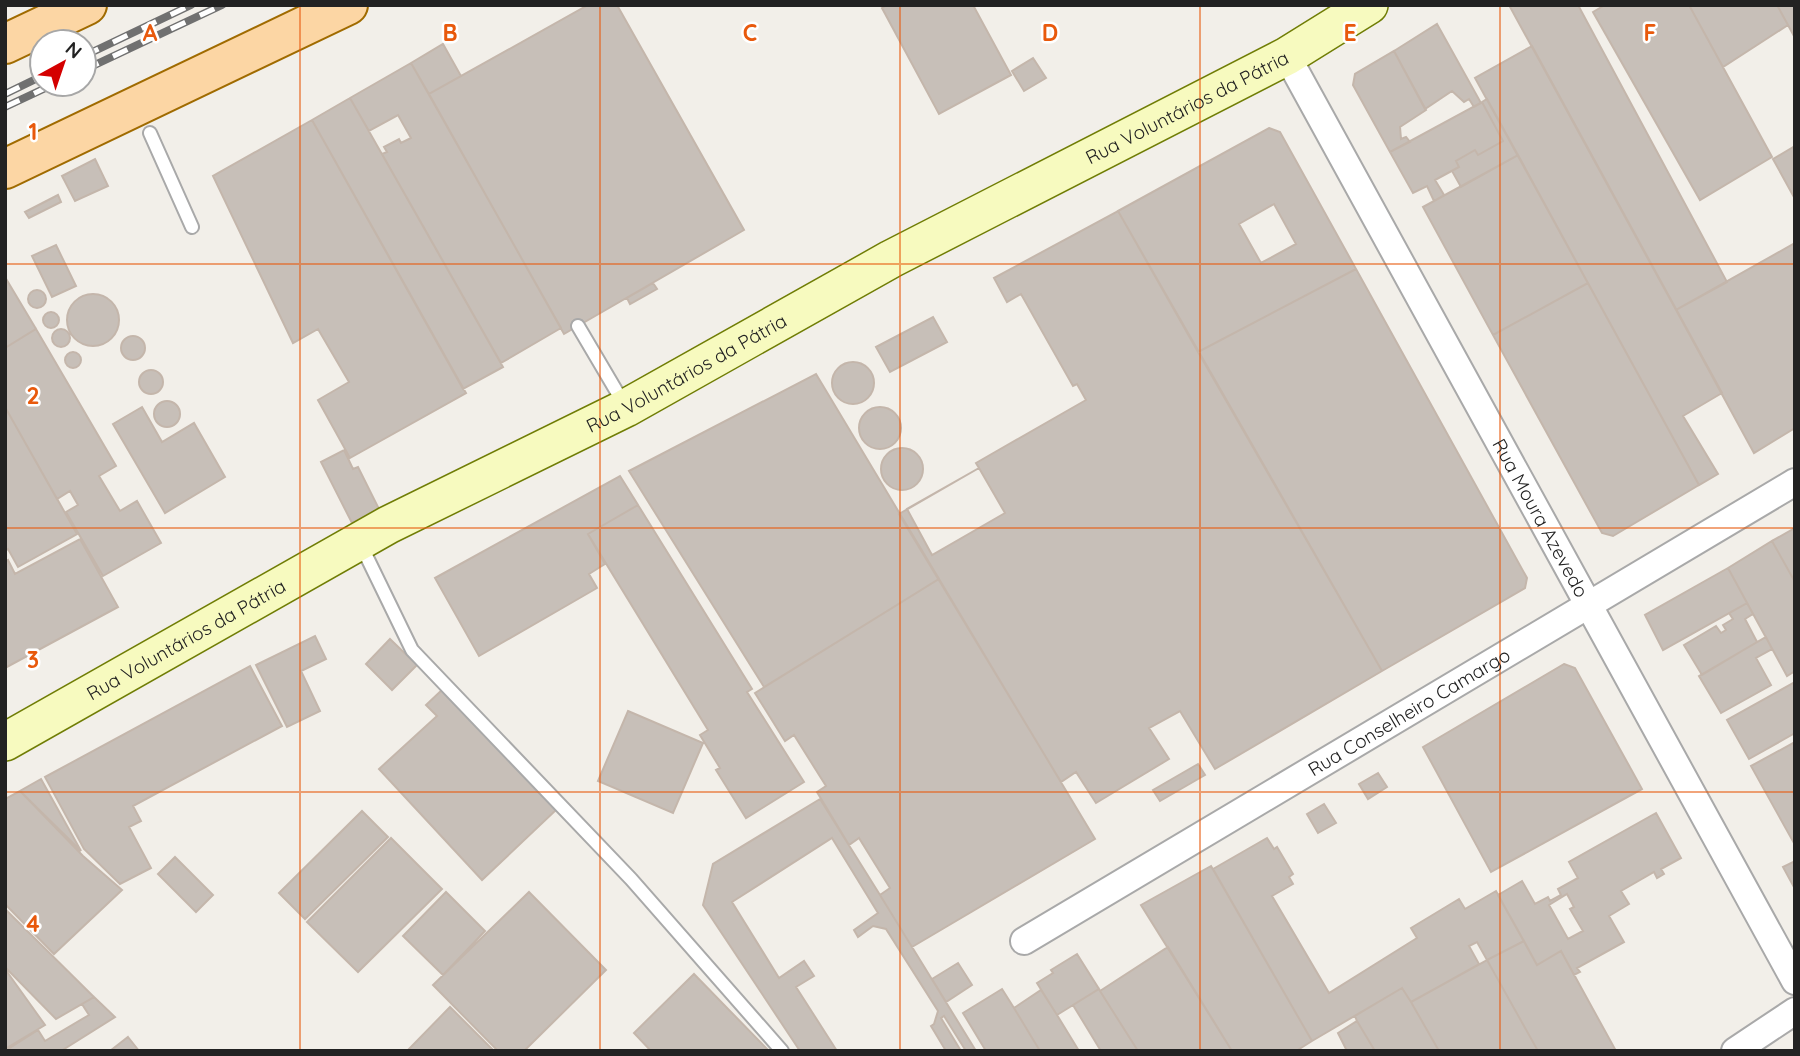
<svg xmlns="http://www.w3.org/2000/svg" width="1800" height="1056" viewBox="0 0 1800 1056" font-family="Quicksand,sans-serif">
<rect width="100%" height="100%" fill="#f2efe9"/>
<path fill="#c7bfb8" stroke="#c4b6ab" stroke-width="2" fill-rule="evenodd" d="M588,5H617L744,230L564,334L429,94Z
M887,5H973L1011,75L939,114L882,8Z
M1509,5H1578L1727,282L1676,310Z
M1605,5H1689L1772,157L1700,200L1593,12Z
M1689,5H1777L1788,25L1723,67Z
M1777,5H1795V38L1788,25Z
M1437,24L1481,103L1474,107L1469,99L1464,102L1452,91L1425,109L1394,51Z
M443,44L461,76L429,94L411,63Z
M1532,46L1722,393L1683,416L1718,474L1699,485L1475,78Z
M1394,51L1426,110L1400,127L1401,139L1406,137L1410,142L1390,152L1353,85L1355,74Z
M1033,58L1046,78L1024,91L1012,71Z
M411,63L561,328L501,363L382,154L387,152L384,147L399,139L401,143L411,138L398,115L369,131L350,98Z
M350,98L503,367L463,389L312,120Z
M1487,99L1518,155L1461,187L1452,171L1459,167L1456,161L1475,150L1478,155L1503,141L1482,102Z
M1482,102L1503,141L1478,155L1475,150L1456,161L1459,167L1435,180L1444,195L1434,201L1427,186L1413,193L1390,152Z
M312,120L466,393L350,458L318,400L349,382L318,329L293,343L213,176Z
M1269,128L1280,132L1356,269L1198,352L1118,211ZM1274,204L1296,244L1261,263L1239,224Z
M1795,146V199L1773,159Z
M1518,155L1588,283L1493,335L1423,207Z
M95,159L108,186L75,201L62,176Z
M58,195L61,202L29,218L25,212Z
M1118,211L1382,671L1215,769L1180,711L1149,728L1169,759L1096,803L1076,772L1061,782L899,514L979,468L976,463L1086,400L1077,384L1073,386L1021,294L1007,302L994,278Z
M1795,243V428L1754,453L1676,310Z
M56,245L76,286L52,297L32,256Z
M1356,269L1527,578L1525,588L1382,671L1198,352Z
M5,277L36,329L5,348Z
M653,283L657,289L630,304L627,298Z
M1588,283L1699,485L1613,536L1602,533L1493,335Z
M28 299a9 9 0 1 1 18 0a9 9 0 1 1-18 0Z
M67 320a26 26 0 1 1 52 0a26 26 0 1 1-52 0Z
M43 320a8 8 0 1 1 16 0a8 8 0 1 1-16 0Z
M933,317L947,342L890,372L876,347Z
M36,329L116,466L99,476L120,511L137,501L161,543L103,576L66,512L78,505L70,491L57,499L5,407V348Z
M52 338a9 9 0 1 1 18 0a9 9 0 1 1-18 0Z
M121 348a12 12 0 1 1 24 0a12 12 0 1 1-24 0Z
M65 360a8 8 0 1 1 16 0a8 8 0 1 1-16 0Z
M832 383a21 21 0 1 1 42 0a21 21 0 1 1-42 0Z
M139 382a12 12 0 1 1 24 0a12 12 0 1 1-24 0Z
M816,374L939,579L764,687L629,471Z
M154 414a13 13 0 1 1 26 0a13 13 0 1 1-26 0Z
M859 428a21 21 0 1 1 42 0a21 21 0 1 1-42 0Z
M5,407L77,534L18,567L8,549L5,551Z
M142,407L162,442L194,423L225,477L165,513L113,424Z
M881 469a21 21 0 1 1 42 0a21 21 0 1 1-42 0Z
M344,450L353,469L358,467L379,509L352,523L321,462Z
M979,468L1005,513L932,555L907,509Z
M620,476L638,505L588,534L605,564L589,574L597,588L479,656L435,578Z
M638,505L752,689L747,692L804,782L746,818L716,770L720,768L700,735L708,730L588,534Z
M1795,528V582L1772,541Z
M80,539L118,607L5,668V562L8,560L15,574Z
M1772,541L1795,582V671L1787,676L1728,568Z
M1728,568L1747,603L1663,650L1645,615Z
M939,579L1095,839L912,947L880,895L890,888L859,838L849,845L817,792L826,786L794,735L785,741L755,693Z
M1747,603L1753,614L1745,619L1757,642L1702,675L1684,645L1716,626L1721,633L1726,630L1723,625L1733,619L1729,613Z
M315,636L326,659L301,671L320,711L287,727L256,665Z
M1766,637L1772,649L1756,658L1771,685L1721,713L1699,676Z
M390,639L417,665L392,690L366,664Z
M1564,664L1575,668L1642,789L1491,872L1423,747Z
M250,666L282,726L133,806L141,821L129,827L151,868L120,884L84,849L45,777Z
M1795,682V733L1749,759L1727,720Z
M443,689L556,810L482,880L379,769L437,716L426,705Z
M628,711L703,743L673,813L598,781Z
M1795,742V845L1751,766Z
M1198,764L1205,775L1160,801L1153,790Z
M1378,773L1387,787L1368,799L1359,784Z
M41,779L81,851L20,791Z
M20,791L83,856L122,890L54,954L5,904V799Z
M820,799L880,895L976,1051H966L944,1016L941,1018L961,1051H800L703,905L713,864Z
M1324,804L1336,823L1318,833L1307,814Z
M362,811L388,837L305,919L279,893Z
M1656,813L1681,858L1661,869L1664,874L1657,878L1654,872L1621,891L1629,904L1609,916L1624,942L1577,968L1580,972L1574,975L1561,951L1537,965L1498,895L1522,881L1535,904L1548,897L1550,901L1561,895L1558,889L1578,878L1569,862ZM1567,894L1574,907L1570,909L1583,931L1568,939L1549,905Z
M391,838L442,889L358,972L307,922Z
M832,838L878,913L854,930L858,937L873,926L886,929L938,1011L934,1024L931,1026L946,1051H837L796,987L814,976L804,961L779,978L732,902Z
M1267,838L1274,849L1277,847L1293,874L1289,877L1293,884L1272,896L1329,993L1417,938L1411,928L1459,899L1465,909L1496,891L1524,941L1487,960L1477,942L1469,946L1479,964L1411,1002L1402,988L1312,1041L1213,869Z
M175,857L213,895L196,912L158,874Z
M1795,861V889L1783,867Z
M1211,866L1312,1041L1296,1051H1232L1141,905Z
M446,892L485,931L443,975L403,936Z
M529,892L606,970L524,1051H498L433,985Z
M5,909L94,997L56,1019L5,967Z
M1524,941L1537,965L1561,951L1616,1051H1538L1487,960Z
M1168,947L1232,1051H1138L1100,991Z
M1077,954L1099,989L1057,1015L1037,983L1053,973L1051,970Z
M1487,960L1538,1051H1439L1411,1002Z
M958,963L972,985L946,1002L932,979Z
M5,969L45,1025L5,1049Z
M694,974L769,1051H651L634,1033Z
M1402,988L1411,1002L1439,1051H1375L1357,1021L1355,1016Z
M1002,989L1014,1008L1040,1051H986L963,1013Z
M1099,989L1100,991L1138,1051H1101L1073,1005Z
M1041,990L1057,1015L1079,1051H1040L1014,1008Z
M94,997L115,1017L61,1051H5L38,1030L45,1041L89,1015L82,1004Z
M450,1007L494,1051H407Z
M1357,1021L1375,1051H1347L1338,1033Z
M128,1037L139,1051H110Z"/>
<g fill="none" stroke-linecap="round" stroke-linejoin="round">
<g stroke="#a9a9a9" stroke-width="16">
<path id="lane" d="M150,133L192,227
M578,326L624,404
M360,543L412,650L631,879L782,1051"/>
</g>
<g stroke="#a9a9a9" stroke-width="30">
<g id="street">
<path id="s1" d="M1287,56L1795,981"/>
<path id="s2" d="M1024,941L1795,482"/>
<path d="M1735,1051L1795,1011"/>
</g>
</g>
<g stroke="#707d05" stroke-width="40">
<g id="secondary">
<path id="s3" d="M5,742L388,525L626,408L891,259L1287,56L1369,5"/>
</g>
</g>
<g stroke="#a06b00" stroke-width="42">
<path id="primary" d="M5,44L87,5
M5,169L348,5"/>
</g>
<use href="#lane" stroke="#fff" stroke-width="12"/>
<use href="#street" stroke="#fff" stroke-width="26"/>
<use href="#secondary" stroke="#f7fabf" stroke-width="37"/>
<use href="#primary" stroke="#fcd6a4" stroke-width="38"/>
<g stroke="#707070" stroke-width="8">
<path id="rail" d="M84,56L191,5
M84,70L222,5
M5,94L42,76
M5,107L54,84"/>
</g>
<use href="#rail" stroke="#fff" stroke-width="5" stroke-dasharray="16" stroke-linecap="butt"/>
</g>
<path fill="none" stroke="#e8590c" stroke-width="2" stroke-opacity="0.55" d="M300,5V1051M600,5V1051M900,5V1051M1200,5V1051M1500,5V1051M5,264H1795M5,528H1795M5,792H1795"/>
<g text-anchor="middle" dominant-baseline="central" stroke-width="5" stroke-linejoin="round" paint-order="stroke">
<g font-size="19" fill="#222" stroke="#fff">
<text stroke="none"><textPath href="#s3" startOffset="1342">Rua Voluntários da Pátria</textPath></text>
<text stroke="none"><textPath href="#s3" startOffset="775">Rua Voluntários da Pátria</textPath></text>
<text stroke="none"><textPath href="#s1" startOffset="527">Rua Moura Azevedo</textPath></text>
<text stroke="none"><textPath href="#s3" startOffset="208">Rua Voluntários da Pátria</textPath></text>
<text stroke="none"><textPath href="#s2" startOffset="448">Rua Conselheiro Camargo</textPath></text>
</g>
</g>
<g font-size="23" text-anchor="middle" font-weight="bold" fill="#e8590c" stroke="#fff" stroke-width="5" stroke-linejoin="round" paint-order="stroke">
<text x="150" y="41">A</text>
<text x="450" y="41">B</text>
<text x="750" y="41">C</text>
<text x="1050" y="41">D</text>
<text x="1350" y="41">E</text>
<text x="1650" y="41">F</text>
<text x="33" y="140">1</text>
<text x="33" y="404">2</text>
<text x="33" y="668">3</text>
<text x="33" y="932">4</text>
</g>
<rect width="1800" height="1056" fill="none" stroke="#222222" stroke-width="14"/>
<g transform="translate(63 63) rotate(40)"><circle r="33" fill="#ffffff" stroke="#a7a7a7" stroke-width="2"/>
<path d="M0-5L12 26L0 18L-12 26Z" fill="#d40000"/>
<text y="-10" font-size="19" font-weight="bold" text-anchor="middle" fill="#222222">N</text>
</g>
</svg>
